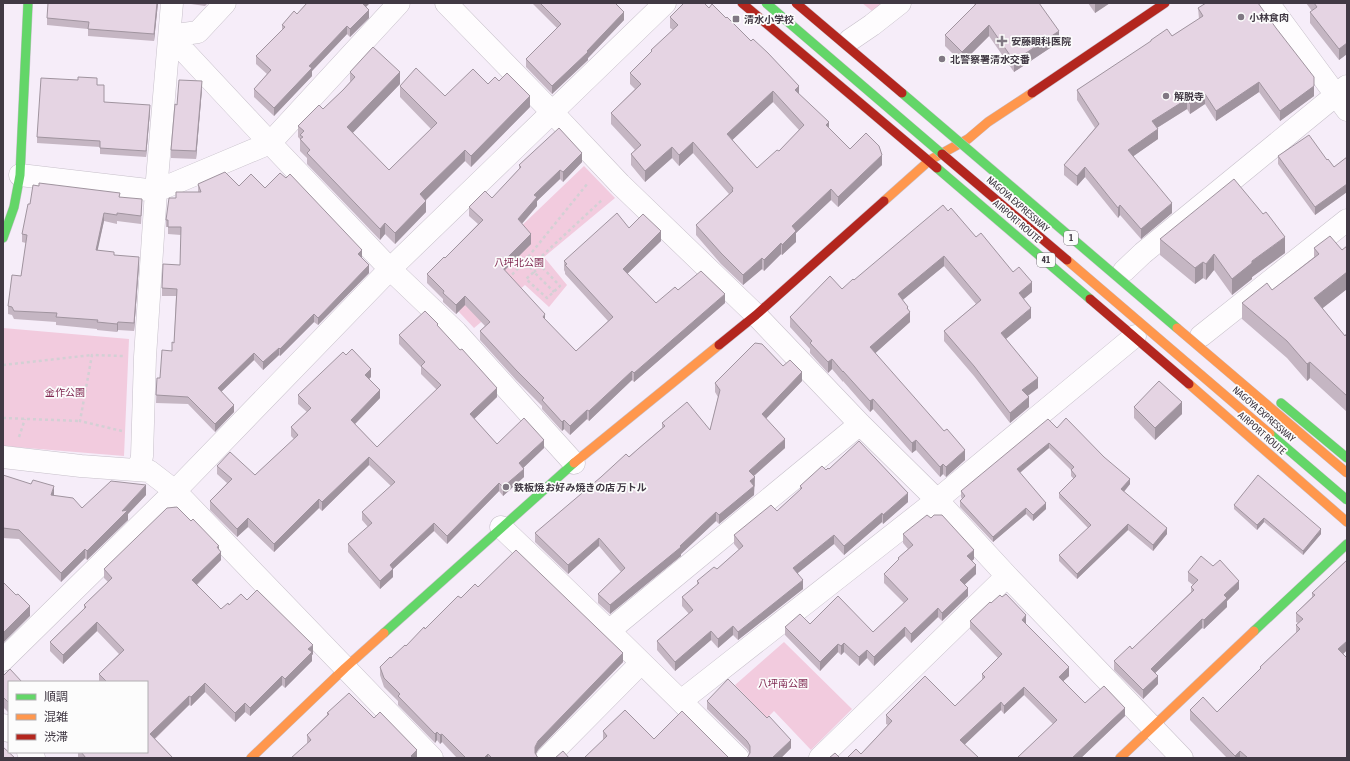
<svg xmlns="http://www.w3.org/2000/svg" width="1350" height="761" viewBox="0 0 1350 761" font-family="'Asap Condensed','Noto Sans JP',sans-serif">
<rect width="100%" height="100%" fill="#f6edf9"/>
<path fill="#f2cbde" d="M862,3H883L872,11Z
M584,166L615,198L544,257L567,285L549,307L525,285L474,328L446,298Z
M3,328L129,339L124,456L3,446Z
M784,642L852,709L811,750L774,711L767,718L735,685Z"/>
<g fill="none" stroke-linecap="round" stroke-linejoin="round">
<g stroke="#c7c0ca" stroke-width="23">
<path id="street" d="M446,3L552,112L620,184L756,315L860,424L937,500L1007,576L1182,758
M1268,3L1347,110
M170,36L270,143L390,269L456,332L574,463
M170,36L198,32L225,3
M850,40L872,25L900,3
M20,175L156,191L270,143L399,3
M1124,271L1143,253L1347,86
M1201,336L1347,220
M3,457L81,466L149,471L175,491L432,758
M139,470L142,456L145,357L156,191L172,3
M501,527C581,603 660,680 738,758
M610,630L860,424
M3,660L175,491L390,269L665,3
M681,701L937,500L1135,336
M3,725L9,731
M28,752L34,758
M547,758L641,663
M820,758L1007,576"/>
</g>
<g stroke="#c7c0ca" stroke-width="10">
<path id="fast" d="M937,168L1090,299
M3,238L14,207L20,175L28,3
M1281,403L1347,458
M1254,631L1347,544
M384,633L574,463"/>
</g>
<g stroke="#c7c0ca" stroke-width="10">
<path id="slow" d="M884,201L930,160L968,139L988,122L1032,93
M1189,384L1347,522
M574,463L719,345
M251,758L345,668L384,633
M1120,758L1254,631"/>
</g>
<g stroke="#c7c0ca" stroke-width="10">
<path id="jam" d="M742,3L937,168
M1032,93L1165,3
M1090,299L1189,384
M719,345L756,315L884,201"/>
</g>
<path stroke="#d3d0d4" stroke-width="2.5" stroke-dasharray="3 3" stroke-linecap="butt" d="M524,262L530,267L603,199
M530,267L534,272L541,266L560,286L547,298L526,279L534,272L554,292
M508,279L524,262L588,183
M3,365L92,355
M3,418L80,421
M122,431L80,421L92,355L123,356
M19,437L25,419"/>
<use href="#street" stroke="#fefcfe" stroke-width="22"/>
<use href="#fast" stroke="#63d668" stroke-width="9"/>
<use href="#slow" stroke="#ff974d" stroke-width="9"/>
<use href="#jam" stroke="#b3261e" stroke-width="9"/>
<g stroke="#c7c0ca" stroke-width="10" stroke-linecap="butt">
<path id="fast-bridge" d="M766,3L942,154
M902,93L1177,328
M1270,434L1347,500"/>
</g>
<g stroke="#c7c0ca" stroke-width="10" stroke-linecap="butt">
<path id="slow-bridge" d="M1067,260L1270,434
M1177,328L1347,473"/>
</g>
<g stroke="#c7c0ca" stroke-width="10" stroke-linecap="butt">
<path id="jam-bridge" d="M796,3L902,93
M942,154L1067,260"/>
</g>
<use href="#fast-bridge" stroke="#63d668" stroke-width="9"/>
<use href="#slow-bridge" stroke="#ff974d" stroke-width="9"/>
<use href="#jam-bridge" stroke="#b3261e" stroke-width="9"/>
</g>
<path fill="#c5b6c3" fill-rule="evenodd" d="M158,3L154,41L88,36V29L47,25V18Z
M184,3H207V4L205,6Z
M532,3H615L624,20L588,58V60L552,94L526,67V59L557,28Z
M973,3H1039L1059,42L1014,72L989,36L962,63L945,46V35L975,5Z
M1088,3H1110L1095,13Z
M1306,3H1347V54L1339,60L1310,23V12L1312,11Z
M366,7L369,18L350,37L347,34L312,71V76L274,116L254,97V89L267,74L256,64V56L282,30V25L297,14Z
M1198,8L1314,87V96L1280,121L1259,92L1216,121L1205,104L1190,114L1187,109L1157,128L1158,139L1133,156L1172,213L1141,239L1120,215L1118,218L1085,177L1077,186L1064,175V165L1095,128L1077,100V90L1151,42V40L1172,36L1199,19Z
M670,17L799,94L829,128L850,149L882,165L838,207L831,200L796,233V242L782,255L781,254L764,271L762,269L743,285L721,264L696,235V225L729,194L693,153L679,166L672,158L645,182L631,165V154L635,150L611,124V113L635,89L630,84V73L651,52V50L673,30L670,28ZM773,102L799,130L779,151L757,168L732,140Z
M350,72L400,84L352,133L389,170L431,129L400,97V86L445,96L499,81L530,107L471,167L465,161L425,200L426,212L395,244L385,234L380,240L307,164V158L300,151V139L298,137V126L323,109L343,90L350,82Z
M97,85L104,102L150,111L146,157L100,154V147L37,143V137Z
M202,89L196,159L171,158V150L177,105Z
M1278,156L1327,160L1334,167L1347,157V192L1315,215L1278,164Z
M582,162L563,182L560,179L537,201V206L522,224L531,244L504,270L545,320L576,351L608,321L565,274V272L564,270V261L629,228L661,241L627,274L656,303L678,290L725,303L634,382L632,380L589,421L587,419L570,435L564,429L562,431L542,409V406L516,380L480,340V331L485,326L465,305L456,314L443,302V299L427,283V274L445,258L478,224L469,216V207L492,198L519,169V165Z
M198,184L239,186L265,188L362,258L369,273L318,325L314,322L280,356L279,355L263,370L254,360L221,392L234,412L215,432L188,404L156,403L157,378H160L172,351L174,343L176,296H162V288L180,265L181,235L168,234V227H166V220L198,192Z
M39,186L120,197L142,207L141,224L117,221V224L104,221L97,250L114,255L139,265L134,331L118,330L117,332L97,330V329L56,325V322L14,319L12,315L8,314V306L21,276L26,243L22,242V234L30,204Z
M948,211L1013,272L1032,292L1023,299L1031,318L1006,339L1038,388L1028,396L1029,407L1010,423L974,376L944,341V331L976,304L944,266L902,300L908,310L910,322L875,353L965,460L946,477L943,474L940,477L916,450L912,453L873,409L870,412L843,381V382L832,369L828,373L810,353V349L790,327V317L842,289L854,280Z
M1160,239L1285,253L1252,277V279L1232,295L1214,270L1206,280L1203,278L1195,284L1160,255Z
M1347,246V289L1322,308L1345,336L1347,333V412L1310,378L1307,381L1287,358L1242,319V303L1272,290L1314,257V248L1342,250Z
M438,326L497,397L474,419L497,444L544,448L523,468L524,477L503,496L499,491L447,544L434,531L393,569V577L380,589L348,552V544L368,527L362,520V512L391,486L369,465L322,511L319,508L274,552L248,527L237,537L210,510V501L227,483L217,474V466L255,475L294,439L291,436V427L307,412L298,404V395L371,377L369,379L380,398L355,424L377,447L437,390L421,374V367L399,344V335Z
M783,366L802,381L766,418L785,448L754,476L755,486L754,487V495L719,524L716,521L681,554V556L610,614L598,603V594L621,572L599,546L568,574L535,542V533L638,449L662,428V423L710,430L718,397L715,392V383Z
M1134,407L1182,414L1155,440L1134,418Z
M1057,428L1130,484L1124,492L1167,534L1153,551L1128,530L1077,579L1059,561V555L1088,528L1059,498V493L1074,479L1071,476V470L1049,448L1020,473L1046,509L1033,521L1026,514L993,542L960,507V501L962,499L961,497V491Z
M829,469L908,502L883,524L882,522L844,555L834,544L797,573L803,589L738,640L733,635L718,648L711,640L675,671L657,650V641L689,614L682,606V597L697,585V581L717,569L739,550L734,544V535L777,511L800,490V486Z
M3,475L54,495L82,508L146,495L128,514V520L87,560L85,558L61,582L19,539L3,538Z
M1234,505L1321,534L1303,555L1264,522L1257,530L1234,509Z
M903,534L974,559L972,561L976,574L965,584L968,596L942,621L938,617L911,643L905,636L874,666L867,658L859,666L844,652L841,655L838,652L820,671L785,635V627L810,624L873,632L904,603L884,583V574L898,560V558L908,549L903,543Z
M219,549L221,560L197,585L221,609L229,605L247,600L313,654L312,655V661L285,688L282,685L250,716L245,712L235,722L205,692L191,706L189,705L155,739L173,758H78V752H147V682H99V674L119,654L97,631L63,664L50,651V642L84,609V605L108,582L104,578V569Z
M1347,560V650L1343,654L1347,758H1227L1190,720V710L1217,712L1260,669V667L1296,633V625L1298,623L1296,622V613L1312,597V593Z
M1188,572L1239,589L1227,601V607L1204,629L1202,628L1155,673L1158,684L1143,699L1114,670V661L1132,649L1191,592V587L1193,585L1188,581Z
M478,587L623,662L538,750L536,754L538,758H457L442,742L440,744L437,740L435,743L398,705V701L384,687L380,675V667L406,646L425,629L461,598Z
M970,621L1026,624L1069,676L1063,681L1085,703L1125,716L1081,758H1018V757L1053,724L1024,695L1004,714L1001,710L965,744L861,754L888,725L886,724V715L955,706L982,680V674L998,658L970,629Z
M3,676L9,682V713L3,707Z
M707,701L791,748L781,758H747L750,754L747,749L707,709Z
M327,713L374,718L417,758L307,743V735L327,715Z
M603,731L654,739L603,740Z"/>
<path fill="#a0949f" d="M157,3H158L154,41V34Z
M362,3H370L362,11Z
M1095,3H1110L1095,13Z
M369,10V18L350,37V29Z
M624,12V20L588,58V60L552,94V86Z
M989,25V36L962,63V52Z
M347,26V34L312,71V76L274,116V108L309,66Z
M1059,31V42L1014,72V61Z
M1347,43V54L1339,60V49Z
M400,72V84L347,139V127Z
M1314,77V96L1280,121V111Z
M202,81V89L196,159V151Z
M1259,82V92L1216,121V111Z
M799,86V97L795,90Z
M773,91V102L727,145V134Z
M1205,94V104L1190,114V104Z
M530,96V107L471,167V156Z
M1187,99V109L1152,131V121Z
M150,105V111L146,157V151Z
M829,122V133L826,125Z
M1158,129V139L1128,160V150Z
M693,142V153L679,166V155Z
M672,147V158L645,182V171Z
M465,150V161L420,206V194Z
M582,153V162L563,182V172Z
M882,155V165L838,207V197Z
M1085,167V177L1077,186V176Z
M560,170V179L537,201V206L518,228V219L534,195Z
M1347,184V192L1315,215V207Z
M831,189V200L796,233V242L782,255V245L792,226Z
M426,201V212L395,244V233Z
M1172,203V213L1141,239V229Z
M1120,205V215L1118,218V208Z
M104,213V221L96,258V250Z
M385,223V234L380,240V229Z
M661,231V241L623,278V269Z
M531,234V244L500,275V265Z
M1285,237V253L1252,277V279L1232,295V279L1252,261Z
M781,243V254L764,271V260Z
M362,250V258L358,254Z
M1214,254V270L1206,280V264Z
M944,256V266L898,304V294Z
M139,257V265L134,331V323Z
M762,258V269L743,285V275Z
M1203,262V278L1195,284V268Z
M369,265V273L318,325V318Z
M1347,272V289L1314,315V298Z
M1032,282V292L1019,303V293Z
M725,294V303L634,382V373Z
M465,296V305L456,314V305Z
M908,307V314L910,312V322L870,358V347Z
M1031,308V318L1001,343V333Z
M314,314V322L280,356V349Z
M545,314V323L543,317Z
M118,322V330L117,332V324Z
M279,348V355L263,370V362Z
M254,353V360L218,395V388Z
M832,359V369L828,373V362Z
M1310,362V378L1307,381V364Z
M371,369V377L365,383V375Z
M632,371V380L589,421V411Z
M802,372V381L762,423V414Z
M1038,378V388L1022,400V390Z
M497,388V397L470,423V414Z
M380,390V398L351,428V420Z
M1029,397V407L1010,423V413Z
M873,399V409L870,412V401Z
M1182,402V414L1155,440V428Z
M234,405V412L215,432V424Z
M587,410V419L570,435V426Z
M564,420V429L562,431V422Z
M785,439V448L749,480V471Z
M544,440V448L519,472V463Z
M916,440V450L912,453V443Z
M1049,443V448L1017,475V469Z
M965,450V460L946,477V467Z
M369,457V465L322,511V502Z
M943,464V474L940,477V467Z
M524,469V477L503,496V487Z
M755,477L754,495L719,524V515L750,481Z
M1130,479V484L1121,495V489Z
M499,483V491L447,544V536Z
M146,485V495L128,514V520L87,560V551L122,511Z
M54,486V496L51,495Z
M908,493V502L883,524V515Z
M319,499V508L274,552V544Z
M1046,503V509L1033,521V515Z
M1026,508V514L993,542V537Z
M716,512V521L681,554V556L610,614V605L680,546Z
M882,513V522L844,555V546Z
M248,518V527L237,537V529Z
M1264,518V522L1257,530V525Z
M434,523V531L393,569V577L380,589V581L390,565Z
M1128,524V530L1077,579V574Z
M1167,528V534L1153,551V545Z
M1321,529V534L1303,555V551Z
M834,535V544L793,577V568Z
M599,538V546L568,574V565Z
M219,546V554L221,552V560L192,589V580Z
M85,549V558L61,582V573Z
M974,550V559L967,565V556Z
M976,565V574L960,589V580Z
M803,580V589L738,640V632Z
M1239,581V589L1227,601V607L1204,629V620L1224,595Z
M968,588V596L942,621V613Z
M30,606V616L3,643V633Z
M938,608V617L911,643V634Z
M1026,615V624L1022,629V620Z
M1202,619V628L1151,677V669Z
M97,622V631L63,664V655Z
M733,626V635L718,648V639Z
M905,627V636L874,666V657Z
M711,631V640L675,671V662Z
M1347,641V650L1338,659V649Z
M844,643V652L841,655V646Z
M838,644V652L820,671V662Z
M313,645V654L312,655V661L285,688V679L308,649Z
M867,650V658L859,666V657Z
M623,653V662L538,750L535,755V747L538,741Z
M1069,667V676L1059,685V677Z
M282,676V685L250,716V708Z
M1158,676V684L1143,699V690Z
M205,683V692L191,706V697Z
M1024,687V695L1004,714V706Z
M189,696V705L150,743V734Z
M1001,702V710L960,749V740Z
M245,703V712L235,722V713Z
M1125,708V716L1081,758H1072Z
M437,732V740L435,743V734Z
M442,734V742L440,744V735Z
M791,740V748L781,758H772Z
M417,750V758H411V756Z
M1240,751V758H1235V756Z
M488,754V758H484Z"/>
<path fill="#e5d4e3" stroke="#a0949f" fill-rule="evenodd" d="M48,3H157L154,34L88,29L89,22L47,18Z
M307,3H362L369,10L350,29L347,26L309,66L312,68L274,108L254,89L271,70L256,56L285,27L282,25L294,11L297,14Z
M540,3H615L624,12L587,51L588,52L552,86L526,59L561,24Z
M684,3H704L709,8L712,4L726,18L727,17L751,41L753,39L768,53L799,86L795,90L829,122L826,125L850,149L866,133L879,146L882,155L838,197L831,189L792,226L796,231L782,245L781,243L764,260L762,258L743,275L721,253L696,225L733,191L732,190L733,188L693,142L679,155L672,147L645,171L631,154L641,145L611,113L641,84L630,73L652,51L651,50L678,25L670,17ZM773,91L804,125L779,151L777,150L757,168L727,134Z
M977,3H1039L1059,31L1014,61L989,25L962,52L945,35Z
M1206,3H1258L1276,28L1314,77V86L1280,111L1259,82L1216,111L1205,94L1190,104L1187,99L1152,121L1158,129L1128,150L1172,203L1141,229L1120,205L1118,208L1085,167L1077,176L1064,165L1099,124L1077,90L1151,41V40L1167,29L1172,36L1203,16L1198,8Z
M1314,3H1347V43L1339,49L1310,12L1317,7Z
M373,47L400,72L347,127L389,170L437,123L400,86L416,68L445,96L473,69L488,84L495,77L499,81L507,73L530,96L471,156L465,150L420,194L426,201L395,233L385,223L380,229L307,153L310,150L300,139L303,137L300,135L304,131L298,126L319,105L323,109L343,90L355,77L350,72Z
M78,77L97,78V85H104V102L150,105L146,151L100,148V141L37,137L41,78L78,80Z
M179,80L202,81L196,151L171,150L175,104L177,105Z
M559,128L582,153L563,172L560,170L534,195L537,197L518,219L531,234L500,265L545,314L543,317L576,351L613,317L565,265L567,264L564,261L617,213L629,228L643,214L661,231L623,269L656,303L675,287L678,290L701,271L725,294L634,373L632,371L589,411L587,410L570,426L564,420L562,422L542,400L544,398L516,370L480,331L490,322L465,296L456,305L443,293L444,291L427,274L444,257L445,258L483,220L469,207L485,191L492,198L521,167L519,165Z
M1309,135L1327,160L1328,159L1334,167L1347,157V184L1315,207L1278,156Z
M225,172L239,186L251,174L265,188L280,173L286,178L290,174L362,250L358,254L369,265L318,318L314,314L280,349L279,348L263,362L254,353L218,388L234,405L215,424L188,397L156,395L157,378H160L162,350L172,351V342L174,343L177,289L162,288L163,264L180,265L181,227H168V220H166L169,198H176V192H201L198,184Z
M1234,179L1263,214L1266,212L1285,237L1252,261V263L1232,279L1214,254L1206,264L1203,262L1195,268L1160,239Z
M39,183L120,193L119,197L142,199L141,216L117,213V215L104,213L96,250L114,252V255L139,257L134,323L118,322L117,324L97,322L98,320L56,317L57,313L14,311L12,307L8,306L12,275L21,276L27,235L22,234L28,204H30L33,185L39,186Z
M943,205L948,211L951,208L976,237L981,233L1013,272L1019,267L1032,282L1019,293L1031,308L1001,333L1038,378L1022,390L1029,397L1010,413L974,366L944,331L981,300L944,256L898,294L908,307L907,308L910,312L870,347L944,431L947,429L965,450L946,467L943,464L940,467L916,440L912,443L873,399L870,401L843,371V372L832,359L828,362L810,343L812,341L790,317L830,276L842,289L853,279L854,280Z
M1330,236L1342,250L1347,246V272L1314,298L1345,336L1347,333V396L1310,362L1307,364L1287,341L1242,303L1267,283L1272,290L1319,254L1314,248Z
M425,311L438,324L437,325L460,350L462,349L497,388L470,414L497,444L524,418L544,440L519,463L524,469L503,487L499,483L447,536L434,523L390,565L393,569L380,581L348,544L372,523L362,512L395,482L369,457L322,502L319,499L274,544L248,518L237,529L210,501L232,479L217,466L230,452L255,475L298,435L291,427L311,408L298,395L343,352L346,355L352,349L371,369L365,375L380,390L351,420L377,447L441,385L421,366L425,362L399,335Z
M755,343L762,344L783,366L790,360L802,372L762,414L785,439L749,471L755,477L750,481L754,486L719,515L716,512L680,546L681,547L610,605L598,594L625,568L599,538L568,565L535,533L601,477L626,454L629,457L638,449L665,426L662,423L687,402L710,430L720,390L715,383Z
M1159,381L1182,402L1155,428L1134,407Z
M1066,418L1104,457L1130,479L1121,489L1167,528L1153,545L1128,524L1077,574L1059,555L1091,525L1059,493L1076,476L1071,470L1074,467L1049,443L1017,469L1046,503L1033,515L1026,508L993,537L960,501L965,496L961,491L1048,419L1057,428Z
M859,441L908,493L883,515L882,513L844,546L834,535L793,568L803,580L738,632L733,626L718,639L711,631L675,662L657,641L693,610L682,597L699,583L697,581L714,567L717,569L743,546L734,535L771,505L777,511L802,488L800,486L822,466L826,470L828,468L829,469Z
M3,475L31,484L33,480L54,486L51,495L73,498L82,508L111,481L146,485L122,511L128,510L87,551L85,549L61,573L19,530L3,528Z
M1258,475L1321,529L1303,551L1264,518L1257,525L1234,505Z
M177,507L191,521L193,519L219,546L217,547L221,552L192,580L221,609L228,603L229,605L241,594L247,600L257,590L313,645L308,649L312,652L285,679L282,676L250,708L245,703L235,713L205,683L191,697L189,696L150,734L173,758H86L81,752H147V682H107L99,674L124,650L97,622L63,655L50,642L86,607L84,605L112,578L104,569L167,508Z
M927,515L931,518L934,515H942L974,550L967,556L976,565L960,580L968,588L942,613L938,608L911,634L905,627L874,657L867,650L859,657L844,643L841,646L838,644L820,662L785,627L800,614L810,624L838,596L873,632L908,599L884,574L899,559L898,558L913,545L903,534Z
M516,550L623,653L538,741L535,747V753L538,758H492L488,754L484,758H466L442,734L440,735L437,732L435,734L398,696L400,694L384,678L380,667L390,657L391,658L405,645L406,646L424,627L425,629L458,596L461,598L475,584L478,587Z
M1201,556L1213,566L1220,560L1239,581L1224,595L1227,598L1204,620L1202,619L1151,669L1158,676L1143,690L1114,661L1130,646L1132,649L1194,590L1191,587L1198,580L1188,572Z
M1347,560V641L1338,649L1347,658V758H1248L1240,751L1235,756L1190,710L1203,697L1217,712L1261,668L1260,667L1300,629L1296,625L1303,619L1296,613L1315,595L1312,593Z
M3,582L16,595L18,594L30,606L3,633Z
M1006,594L1026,615L1022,620L1069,667L1059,677L1085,703L1104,686L1125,708L1072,758H1019L1018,757L1057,720L1024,687L1004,706L1001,702L960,740L979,758H847L856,749L861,754L892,721L886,715L925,676L955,706L985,677L982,674L1002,654L970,621L990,602L991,603L1000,595L1002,597Z
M10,669L22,682H9V703L3,697V676Z
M728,679L767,718L769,716L791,740L772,758H747L750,753V746L747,741L707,701Z
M349,693L374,718L380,712L417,750L411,756L413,758H291L311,740L307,735L329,714L327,713Z
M625,710L654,739L682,711L729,758H584L607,736L603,731Z
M3,747L15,758H3Z
M563,751L569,758H555Z
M835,753L840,758H829Z"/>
<g fill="#807883" stroke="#fcfcfc" stroke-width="1.5">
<circle cx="1241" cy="17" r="4"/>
<rect x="732" y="15" width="8" height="8" rx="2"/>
<path d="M1000 35h4v4h4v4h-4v4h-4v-4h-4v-4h4z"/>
<circle cx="942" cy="59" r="4"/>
<circle cx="1166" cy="96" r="4"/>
<circle cx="506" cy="487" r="4"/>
</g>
<g text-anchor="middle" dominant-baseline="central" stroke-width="3.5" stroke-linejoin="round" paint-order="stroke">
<g fill="#fcfcfc" stroke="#79747b" stroke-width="1">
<rect x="1064" y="231" width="14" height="14" rx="3"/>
<rect x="1037" y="253" width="18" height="14" rx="3"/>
</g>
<g font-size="9" font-weight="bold" fill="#413944">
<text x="1071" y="238">1</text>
<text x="1046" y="260">41</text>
</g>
<g font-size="10" font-weight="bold" fill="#413944" stroke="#fcfcfc" text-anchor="start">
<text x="1249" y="17">小林食肉</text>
<text x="744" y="19">清水小学校</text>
<text x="1011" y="41">安藤眼科医院</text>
<text x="950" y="59">北警察署清水交番</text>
<text x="1174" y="96">解脱寺</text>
<text x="514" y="487">鉄板焼 お好み焼きの店 万トル</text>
</g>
<g font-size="10" fill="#413944" stroke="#fcfcfc">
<text transform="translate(1018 204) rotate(41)">NAGOYA EXPRESSWAY</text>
<text transform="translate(1017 221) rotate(41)">AIRPORT ROUTE</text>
<text transform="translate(1264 414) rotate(41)">NAGOYA EXPRESSWAY</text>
<text transform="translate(1262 433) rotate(41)">AIRPORT ROUTE</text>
</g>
<g font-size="10" fill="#7f2750" stroke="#fcfcfc">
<text x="519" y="262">八坪北公園</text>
<text x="65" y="392">金作公園</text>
<text x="783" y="683">八坪南公園</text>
</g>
</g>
<rect width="1350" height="761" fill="none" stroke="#413944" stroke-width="8"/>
<rect x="8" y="681" width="140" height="72" fill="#fcfcfc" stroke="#b1aeb2"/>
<rect x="16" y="694" width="20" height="6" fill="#63d668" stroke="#b1aeb2"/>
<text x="44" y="701" font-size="12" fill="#413944">順調</text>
<rect x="16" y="714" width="20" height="6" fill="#ff974d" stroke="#b1aeb2"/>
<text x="44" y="721" font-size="12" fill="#413944">混雑</text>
<rect x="16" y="734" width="20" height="6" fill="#b3261e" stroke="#b1aeb2"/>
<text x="44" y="741" font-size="12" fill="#413944">渋滞</text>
</svg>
